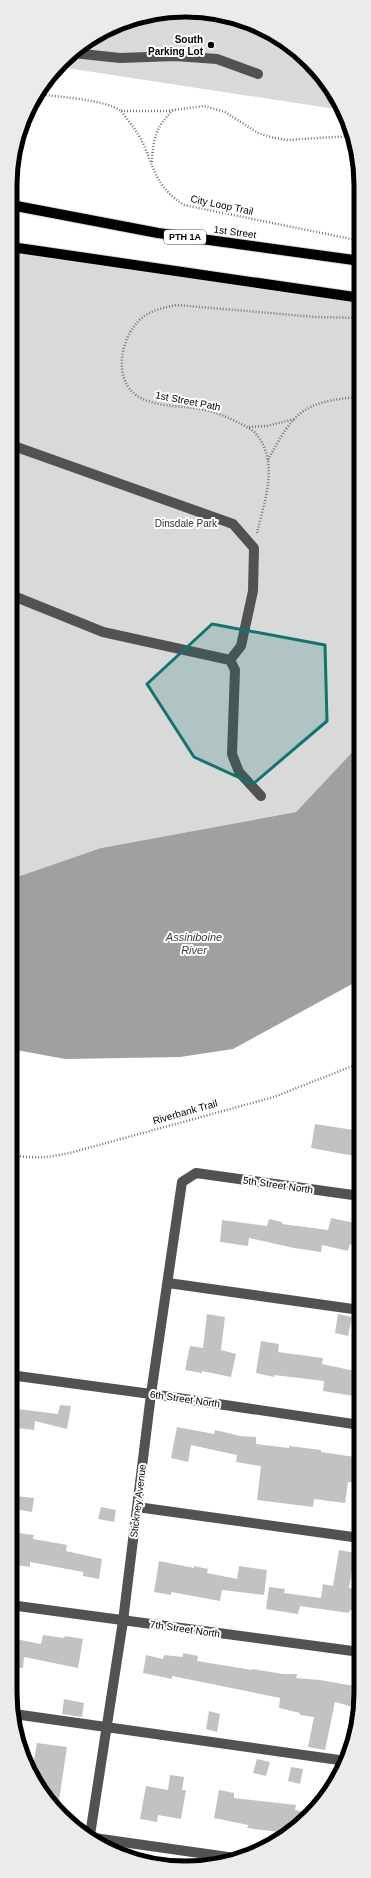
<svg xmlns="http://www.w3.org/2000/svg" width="371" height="1878" viewBox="0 0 371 1878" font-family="Arial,sans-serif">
<rect width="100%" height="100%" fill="#fff"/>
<path fill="#d9d9d9" d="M208,11L263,28L310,62L342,110L60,67L78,46L140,16Z
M11,251L361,302L360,744L296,812L101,848L17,877L11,876Z"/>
<path fill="#a0a0a0" d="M360,744V978L354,983L233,1049L180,1057L65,1059L11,1049V876L17,877L101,848L296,812Z"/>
<path fill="#c2c2c2" d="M315,1124L360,1131V1157L311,1148Z
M331,1218L360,1224V1247L350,1244L348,1251L322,1245L321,1252L294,1248L249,1238L248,1246L220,1242L222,1220L267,1226L269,1219L282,1222V1224L328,1230Z
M207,1314L225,1317L221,1350L236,1354L231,1377L202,1371V1373L185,1370L190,1346L203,1348Z
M338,1314L352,1317L348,1336L335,1333Z
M261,1341L279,1344L278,1352L323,1358L322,1364L360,1372V1397L323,1391L324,1381L274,1375V1377L256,1373Z
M60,1405L71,1406L67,1429L35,1421L34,1430L10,1427V1414L17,1415L18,1409L58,1414Z
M177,1427L214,1434L215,1430L240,1436L256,1437V1444L289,1448V1446L321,1450V1452L355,1457V1460H360V1483L348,1482L345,1503L314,1499L313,1507L257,1500L261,1466L236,1462L237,1455L191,1445L188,1462L171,1458Z
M16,1496L34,1498L32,1512L14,1509Z
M101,1507L116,1510L114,1522L98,1519Z
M10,1532L34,1535L33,1539L67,1545L66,1551L102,1559L99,1579L83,1576V1572L30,1562V1567L10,1564Z
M339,1550L355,1553L349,1588L360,1589V1611L350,1610L349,1613L300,1606L298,1614L266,1609L269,1587L285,1589L284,1593L321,1598L323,1584L333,1586Z
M159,1561L194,1568V1566L208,1569L207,1573L237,1579L239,1566L267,1570L264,1595L222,1590L220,1601L171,1592V1595L154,1592Z
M43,1635L64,1638L65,1636L83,1639L78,1668L24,1657L23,1668L10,1666V1638L41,1644Z
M183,1653L198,1656L197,1661L252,1670L253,1669L283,1674H297L296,1678L320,1680L360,1687V1709L335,1702L325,1750L308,1747L314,1717L300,1715V1713L279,1708L280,1698L172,1676V1679L143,1673L146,1655L163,1659L164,1655L183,1657Z
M64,1699L84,1703L82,1717L62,1714Z
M209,1711L220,1714L217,1732L206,1729Z
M37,1743L67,1747L59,1800L49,1798L32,1772Z
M257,1759L270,1762L266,1776L253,1773Z
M291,1767L303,1769L300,1784L288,1781Z
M170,1775L184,1777L182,1790H186L181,1819L158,1815L157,1822L140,1819L146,1786L168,1790Z
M219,1790L234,1793V1798L296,1805L295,1810L303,1812L301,1825L287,1833L247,1828L248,1825L214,1818Z"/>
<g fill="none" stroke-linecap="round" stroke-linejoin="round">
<g stroke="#dbdbdb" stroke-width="12">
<path id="major" d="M11,205L158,233L361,261
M11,247L361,298"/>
</g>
<path stroke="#747474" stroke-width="2.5" stroke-dasharray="1 2" stroke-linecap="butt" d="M37,94C58,97 104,99 121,111C124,114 127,119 130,123C155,153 147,182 184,205L361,241
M121,111H167L204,106L225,112L258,133L274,138L287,140L352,136
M152,162C153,138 156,127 173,110
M249,427L267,426L295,419
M268,460C294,411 304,401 360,397
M257,533C264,502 280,462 256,434C252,429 245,426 239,423C224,415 209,410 193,408C178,406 162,406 148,401C115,391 117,351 133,328C143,312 160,308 177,305L316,317L361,318
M11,1155C38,1159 50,1158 77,1151L274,1097L360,1063"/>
<path stroke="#525252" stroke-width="10" d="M73,53L120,58L175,56L217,59L258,74
M11,595L103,632L230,660L241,646L253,591L254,548L233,524L11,445
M230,660L235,670L232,754L239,772L261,796
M168,1283L360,1310
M10,1375L151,1394L360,1425
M137,1507L360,1538
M10,1605L360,1652
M14,1714L346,1761
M90,1835L123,1621L151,1394L182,1182L196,1173L360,1196
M94,1838L242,1859"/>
<use href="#major" stroke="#000" stroke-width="10"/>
</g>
<path fill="#0f766e" fill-opacity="0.2" stroke="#0f766e" stroke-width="3" stroke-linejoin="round" d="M212,624L325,645L327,721L253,784L194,757L147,684Z"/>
<circle fill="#000" stroke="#fff" stroke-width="1.5" cx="211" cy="45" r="4"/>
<g text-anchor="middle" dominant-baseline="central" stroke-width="4" stroke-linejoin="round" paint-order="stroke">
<rect fill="#fff" stroke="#4c4c4c" stroke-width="1" x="164" y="230" width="42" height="14" rx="3"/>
<g font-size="9" font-weight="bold" fill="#000">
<text x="185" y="237">PTH 1A</text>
</g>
<g font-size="10" font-weight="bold" fill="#000" stroke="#fff" text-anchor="end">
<text x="203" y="39">South<tspan x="203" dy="12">Parking Lot</tspan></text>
</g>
<g font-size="10" fill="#000" stroke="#fff">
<text transform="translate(222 205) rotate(12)">City Loop Trail</text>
<text transform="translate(235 232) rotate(8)">1st Street</text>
<text transform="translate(188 401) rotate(11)">1st Street Path</text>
<text transform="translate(185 1112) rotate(-16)">Riverbank Trail</text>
<text transform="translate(278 1185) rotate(8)">5th Street North</text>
<text transform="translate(185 1399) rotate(8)">6th Street North</text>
<text transform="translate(138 1501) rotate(-83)">Stickney Avenue</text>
<text transform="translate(185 1629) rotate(8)">7th Street North</text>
</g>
<g font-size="10" fill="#303030" stroke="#fff">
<text x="186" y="523">Dinsdale Park</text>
</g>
<g font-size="11" font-style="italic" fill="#414141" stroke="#fff">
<text x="194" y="937">Assiniboine<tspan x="194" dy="13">River</tspan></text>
</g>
</g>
<path d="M0 0H371V1878H0ZM185 17H186A168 168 0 0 1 354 185V1693A168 168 0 0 1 186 1861H185A168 168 0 0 1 17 1693V185A168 168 0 0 1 185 17Z" fill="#ebebeb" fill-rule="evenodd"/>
<path fill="none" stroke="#000" stroke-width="5" d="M185 17H186A168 168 0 0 1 354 185V1693A168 168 0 0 1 186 1861H185A168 168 0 0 1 17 1693V185A168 168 0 0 1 185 17Z"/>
</svg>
